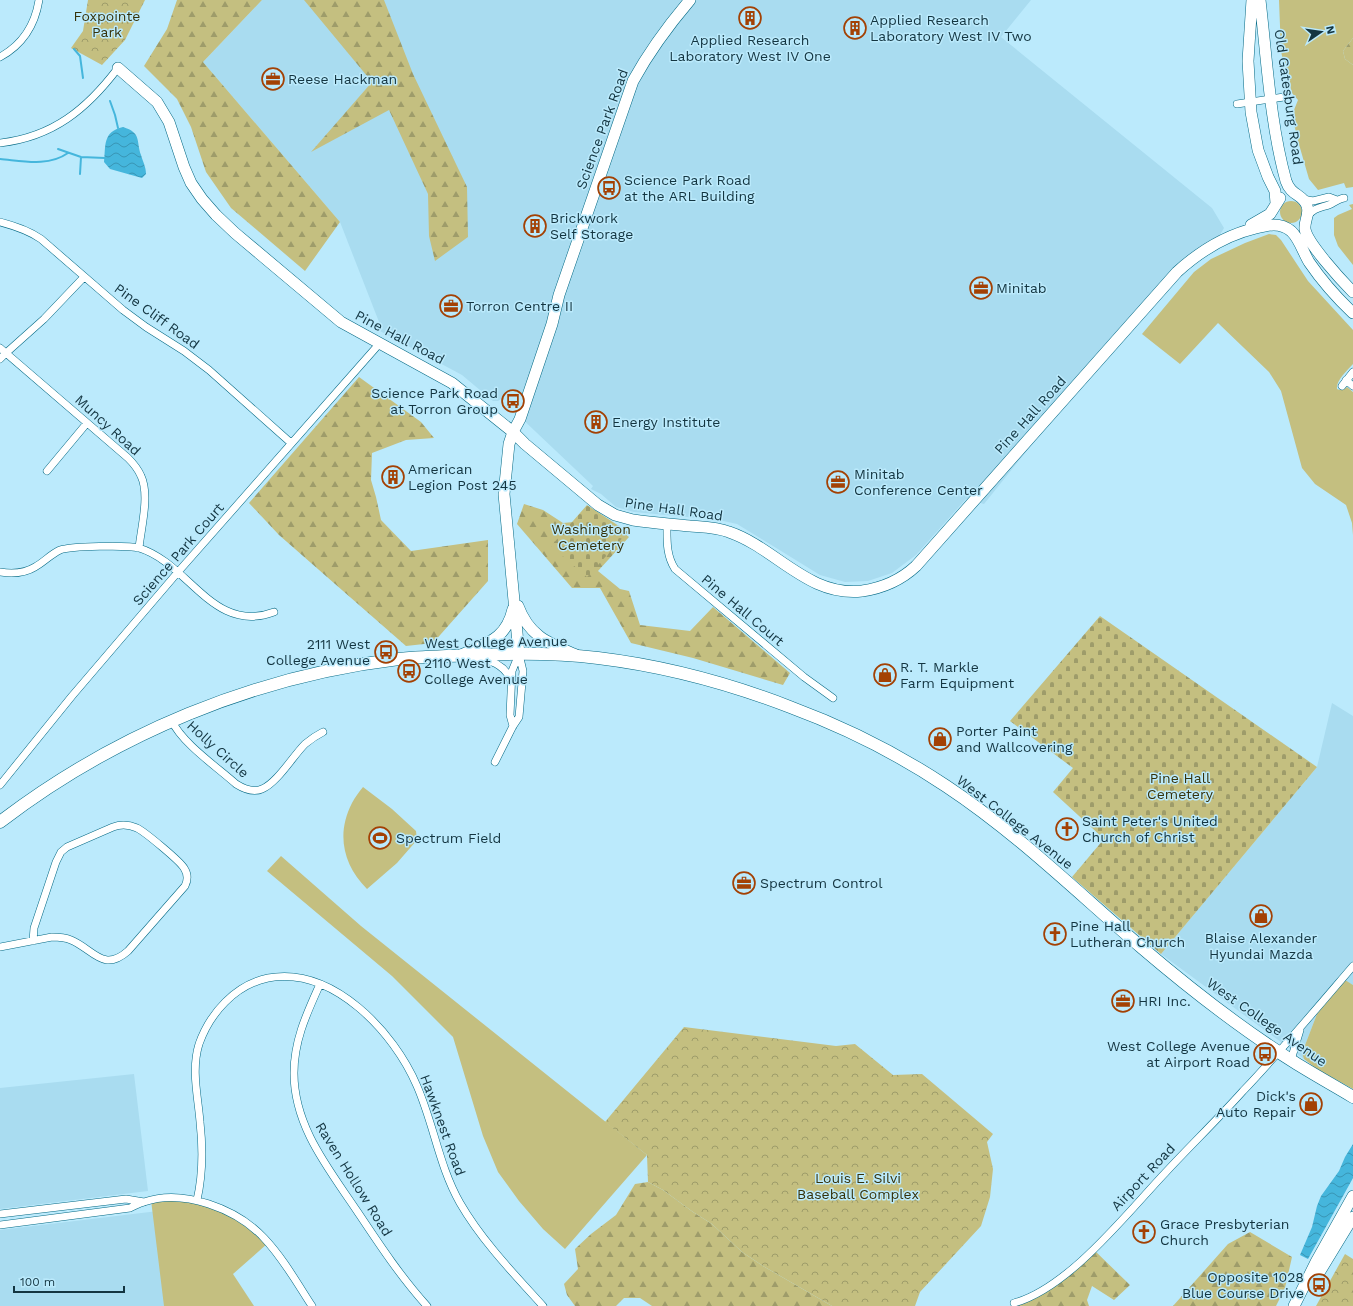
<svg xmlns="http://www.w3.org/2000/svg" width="1353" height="1306" viewBox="0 0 1353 1306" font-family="'Work Sans',sans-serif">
<defs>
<pattern id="forest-firs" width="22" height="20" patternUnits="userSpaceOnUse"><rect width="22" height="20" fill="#c4bf80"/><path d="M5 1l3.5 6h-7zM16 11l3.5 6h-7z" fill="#9e9c6a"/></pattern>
<pattern id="cemetery-stones" width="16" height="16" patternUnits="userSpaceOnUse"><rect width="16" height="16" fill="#c4bf80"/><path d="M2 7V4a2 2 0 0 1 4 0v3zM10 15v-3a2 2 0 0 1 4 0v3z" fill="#9e9c6a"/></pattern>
<pattern id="park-crowns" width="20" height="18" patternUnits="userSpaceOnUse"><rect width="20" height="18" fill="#c4bf80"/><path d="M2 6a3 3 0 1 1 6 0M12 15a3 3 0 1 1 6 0" fill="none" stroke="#9e9c6a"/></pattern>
<pattern id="water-waves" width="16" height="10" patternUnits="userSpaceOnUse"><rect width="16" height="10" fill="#45b6dc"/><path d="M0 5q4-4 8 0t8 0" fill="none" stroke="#3895b4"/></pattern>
</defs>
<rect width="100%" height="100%" fill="#bbeafc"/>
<path fill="#a9dcf0" d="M262,0H1031L1001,37L1212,208L1224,228L1214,245L1207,249L1109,349L984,504L966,499L916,555L892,573L868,581L845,582L820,575L737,524L719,520L634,512L616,507L601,494L591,489L593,486L501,399L498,401H493L462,375L380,331L383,328L381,327L340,222L203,62Z
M1332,703L1353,716V985L1345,981L1317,1014L1302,1053L1304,1059L1161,954L1317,767Z
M134,1074L148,1191L0,1209V1088Z
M158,1211L170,1306H0V1230Z"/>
<path fill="#c4bf80" d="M1279,0H1353V38L1343,51L1345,59L1353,65V187L1346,188L1344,183L1318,190L1309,179L1298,141L1292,115L1298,100L1292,93L1281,52Z
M1280 212a11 11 0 1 1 22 0a11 11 0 1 1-22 0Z
M1353,204V265L1338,246L1334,235V218L1338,215L1352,209L1349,205Z
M1269,234L1276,235L1281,240L1308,281L1353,330V364C1347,371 1336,380 1337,389C1341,391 1344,390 1347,387L1353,392V535L1352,523L1346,505L1315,484L1302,468L1281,391L1269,372L1218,323L1180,364L1142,334L1194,272L1211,259L1245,243Z
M363,787L392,809L416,831L417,840L397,863L367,889C343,865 336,834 352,803C355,797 359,792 363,787Z
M281,856L361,926L647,1155L565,1249L543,1229L519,1201L498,1172L483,1136L453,1037L392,976L267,871Z
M1345,980L1353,985V1089L1317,1069L1304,1059L1302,1053L1317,1014Z
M167,1198L221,1209L268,1243L233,1274L254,1306H164L151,1200Z"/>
<path fill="url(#forest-firs)" d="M177,0H262L203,62L340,222L305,271L231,208L206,172L191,127L177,99L144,66L167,29Z
M304,0H384L413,74L467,187L468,237L435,261L429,236L428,194L389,110L311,152L372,82Z
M1353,38V65L1345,59L1343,51Z
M359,377L421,422L434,438L406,440L372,453L371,480L376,497L381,520L411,551L488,540V581L433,643L406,646L279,535L249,503Z
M524,504L543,510L563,523L605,519L629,537L598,571L620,589L629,591L640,625L690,631L713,607L790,673L783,685L693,658L631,643L600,588H572L517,524Z
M648,1182L663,1190L693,1212L712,1224L742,1252L763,1266L832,1306H652L640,1298H624L616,1306H575L567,1295L564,1284L578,1269L575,1249L591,1234L616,1215L635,1184Z
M1250,1232L1292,1257L1285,1288L1276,1306H1173L1228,1244Z
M1093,1249L1130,1285L1114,1300L1092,1286L1087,1300L1089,1306H1012L1033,1297Z"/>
<path fill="url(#cemetery-stones)" d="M587,505L628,532L587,577L551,546Z
M1100,616L1317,767L1161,954L1072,877L1104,839L1053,792L1073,768L1010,721Z"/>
<path fill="url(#park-crowns)" d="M88,0H145L125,40L102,65L71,48L83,31Z
M684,1027L836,1046L855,1044L893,1075L922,1074L993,1134L987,1142L993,1169L990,1197L981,1226L920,1292L915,1306H832L763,1266L742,1252L712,1224L693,1212L663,1190L648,1182L647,1155L605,1122Z
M1345,1254L1353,1259V1306H1316Z"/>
<path fill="url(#water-waves)" d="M123,127C142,133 136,141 141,155C143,162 146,167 146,174L142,178L110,169L104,162C106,146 102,132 123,127Z
M1353,1144V1178L1308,1259L1300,1255L1312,1227L1317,1206L1321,1196L1339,1171L1345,1157Z"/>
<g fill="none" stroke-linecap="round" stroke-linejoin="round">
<path stroke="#45b6dc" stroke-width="2" d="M74,49L80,56L83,78
M110,101L115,115L118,128
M58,149L81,157L105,158
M0,159C23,161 48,167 68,153
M80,174L81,157"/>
<g stroke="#046984" stroke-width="8">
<path id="street" d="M0,57C22,45 35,25 39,0
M1237,104L1284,97
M0,143C53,137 87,109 118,68
M1303,199L1313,201L1329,197L1337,200
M1308,216C1314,207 1322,208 1331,204C1336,201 1339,199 1344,198
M0,222C15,226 28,230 41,239L123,310L146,327L184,351L209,370L291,443
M0,348L128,458C133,463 138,469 141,476C150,495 141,528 139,548
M0,359L6,353L44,319L84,277
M1346,380L1353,386
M1342,386L1353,372
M47,471L87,423
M667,524C667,540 666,555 675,569L804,677L833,698
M0,572C12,574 25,573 35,567C44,562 51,554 60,550C71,546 128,545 139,548C189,563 213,635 274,612
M481,659C494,661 506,667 511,681
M172,721C182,743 217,767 236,784C244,789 253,793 262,789C277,783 293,756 305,744C311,739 317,735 323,732
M513,726L510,715L512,671L519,654
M495,762L513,726L519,717L523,671L519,654
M0,785L72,696L178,572L380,343
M0,947L52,937C59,937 64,937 71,940C93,949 103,973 128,951L185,886C188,880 188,874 184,868C180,861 145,832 137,828C130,825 121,824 113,827L67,847L61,852L56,862L34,928L33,941
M320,984C307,1013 294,1040 294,1073C294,1127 329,1169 357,1211C379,1244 400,1276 427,1306
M1291,1060L1300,1030
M197,1200C203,1174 203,1149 200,1122C198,1096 191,1070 199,1044C210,1013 235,985 268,978C333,966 394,1032 417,1086C434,1125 439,1166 460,1203C482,1241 514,1274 543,1306
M0,1214L126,1199L144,1202
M0,1225L130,1208C135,1206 139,1203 144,1202C183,1188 237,1209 264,1238C283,1258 297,1283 312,1306
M1014,1303C1069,1288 1127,1213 1166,1172C1191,1145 1218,1119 1243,1091C1281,1051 1317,1008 1353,966"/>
</g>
<g stroke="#046984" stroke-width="12">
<path id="secondary" d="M1252,0L1248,61L1251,112L1258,150L1268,177L1275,191L1276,203
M1260,0C1267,60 1270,123 1286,181C1291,196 1303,194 1307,206C1310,214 1304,221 1305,229C1307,243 1342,281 1353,292
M118,68L157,102L169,122L184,167L191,183L202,199L216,215L235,233L341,322L452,383L513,432L525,444L598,505L615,515L633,520C652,523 671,524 690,526C703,527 717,527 729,532C776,548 808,597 862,591C883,588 901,580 916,566L1177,272C1200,251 1226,235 1256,228C1268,225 1280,222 1291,231C1299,238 1303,252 1309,262C1322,281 1337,298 1353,313
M1251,225L1270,214L1280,198
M518,606C529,636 548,643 576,655
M519,654L504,494L509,444L513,432L520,419L552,324L559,295L633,81C650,50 667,27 690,0
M461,655C486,643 506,640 513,609
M1314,1281L1353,1217
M1294,1306L1316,1262L1353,1196"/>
</g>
<g stroke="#046984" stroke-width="13">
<path id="primary" d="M0,822C115,734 255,676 399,659C424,656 450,656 475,655C516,653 557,653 598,658C664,666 728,683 790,707C844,727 898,754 946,786C1017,833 1077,892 1141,947C1189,988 1240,1028 1294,1062C1313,1074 1333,1085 1353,1097"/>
</g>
<use href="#street" stroke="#fff" stroke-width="7"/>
<use href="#secondary" stroke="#fff" stroke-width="11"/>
<use href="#primary" stroke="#fff" stroke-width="12"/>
</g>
<defs>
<g id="building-ring" transform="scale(1.15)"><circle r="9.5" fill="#bbeafc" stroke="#a34104" stroke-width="1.5"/><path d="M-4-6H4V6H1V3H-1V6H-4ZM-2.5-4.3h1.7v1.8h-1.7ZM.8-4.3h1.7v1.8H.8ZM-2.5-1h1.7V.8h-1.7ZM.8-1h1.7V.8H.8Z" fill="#a34104"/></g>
<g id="office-ring" transform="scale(1.15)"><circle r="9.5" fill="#bbeafc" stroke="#a34104" stroke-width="1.5"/><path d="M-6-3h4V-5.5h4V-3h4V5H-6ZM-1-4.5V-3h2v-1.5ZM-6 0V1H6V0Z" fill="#a34104"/></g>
<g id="bus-ring" transform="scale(1.15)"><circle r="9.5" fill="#bbeafc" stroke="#a34104" stroke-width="1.5"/><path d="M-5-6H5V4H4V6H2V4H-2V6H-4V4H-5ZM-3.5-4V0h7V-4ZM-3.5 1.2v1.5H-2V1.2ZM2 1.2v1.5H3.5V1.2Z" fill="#a34104"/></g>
<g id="shop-ring" transform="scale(1.15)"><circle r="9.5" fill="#bbeafc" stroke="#a34104" stroke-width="1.5"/><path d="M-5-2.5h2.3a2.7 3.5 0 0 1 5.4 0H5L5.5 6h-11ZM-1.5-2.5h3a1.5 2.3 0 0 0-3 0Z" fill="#a34104"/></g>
<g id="church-ring" transform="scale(1.15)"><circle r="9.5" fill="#bbeafc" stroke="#a34104" stroke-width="1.5"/><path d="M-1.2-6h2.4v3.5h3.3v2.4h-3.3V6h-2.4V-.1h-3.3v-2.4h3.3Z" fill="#a34104"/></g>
<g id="stadium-ring" transform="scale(1.15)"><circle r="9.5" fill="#bbeafc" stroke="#a34104" stroke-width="1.5"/><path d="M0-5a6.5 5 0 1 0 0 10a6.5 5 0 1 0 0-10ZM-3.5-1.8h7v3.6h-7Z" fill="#a34104"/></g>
</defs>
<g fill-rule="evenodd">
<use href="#building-ring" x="750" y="18"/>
<use href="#building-ring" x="855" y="28"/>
<use href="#office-ring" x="273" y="79"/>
<use href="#bus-ring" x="609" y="188"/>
<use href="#building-ring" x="535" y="226"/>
<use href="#office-ring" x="981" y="288"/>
<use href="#office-ring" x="451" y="306"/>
<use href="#bus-ring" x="513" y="401"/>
<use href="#building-ring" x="596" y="422"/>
<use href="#building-ring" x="393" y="477"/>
<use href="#office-ring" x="838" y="482"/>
<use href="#bus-ring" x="386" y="652"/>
<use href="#bus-ring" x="409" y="671"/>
<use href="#shop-ring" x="885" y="675"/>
<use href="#shop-ring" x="940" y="739"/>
<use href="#church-ring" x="1067" y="829"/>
<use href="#stadium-ring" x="380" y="838"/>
<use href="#office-ring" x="744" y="883"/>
<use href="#shop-ring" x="1261" y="916"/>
<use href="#church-ring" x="1055" y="934"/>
<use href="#office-ring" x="1123" y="1001"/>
<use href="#bus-ring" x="1265" y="1054"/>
<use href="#shop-ring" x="1311" y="1104"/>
<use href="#church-ring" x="1144" y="1232"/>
<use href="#bus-ring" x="1319" y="1285"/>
</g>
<g text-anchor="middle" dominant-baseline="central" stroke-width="3" stroke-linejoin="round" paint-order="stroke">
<g font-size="14" fill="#36320a" stroke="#bbeafc">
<text x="107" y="16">Foxpointe<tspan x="107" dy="16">Park</tspan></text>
<text x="591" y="529">Washington<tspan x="591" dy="16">Cemetery</tspan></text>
<text x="1180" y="778">Pine Hall<tspan x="1180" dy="16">Cemetery</tspan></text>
<text x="858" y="1178">Louis E. Silvi<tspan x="858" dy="16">Baseball Complex</tspan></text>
</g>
<g font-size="14" fill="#133541" stroke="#bbeafc" text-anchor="start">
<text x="870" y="20">Applied Research<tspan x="870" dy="16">Laboratory West IV Two</tspan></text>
<text x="750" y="40" text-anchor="middle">Applied Research<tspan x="750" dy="16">Laboratory West IV One</tspan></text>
<text x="288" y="79">Reese Hackman</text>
<text x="624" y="180">Science Park Road<tspan x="624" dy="16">at the ARL Building</tspan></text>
<text x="550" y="218">Brickwork<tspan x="550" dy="16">Self Storage</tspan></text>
<text x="996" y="288">Minitab</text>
<text x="466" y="306">Torron Centre II</text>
<text x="498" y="393" text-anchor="end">Science Park Road<tspan x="498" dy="16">at Torron Group</tspan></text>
<text x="612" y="422">Energy Institute</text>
<text x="408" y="469">American<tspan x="408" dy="16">Legion Post 245</tspan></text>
<text x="854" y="474">Minitab<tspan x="854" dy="16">Conference Center</tspan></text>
<text x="370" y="644" text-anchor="end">2111 West<tspan x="370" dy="16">College Avenue</tspan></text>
<text x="424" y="663">2110 West<tspan x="424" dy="16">College Avenue</tspan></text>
<text x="900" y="667">R. T. Markle<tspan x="900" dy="16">Farm Equipment</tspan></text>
<text x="956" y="731">Porter Paint<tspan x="956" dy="16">and Wallcovering</tspan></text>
<text x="1082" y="821">Saint Peter's United<tspan x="1082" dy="16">Church of Christ</tspan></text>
<text x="396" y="838">Spectrum Field</text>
<text x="760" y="883">Spectrum Control</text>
<text x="1070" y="926">Pine Hall<tspan x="1070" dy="16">Lutheran Church</tspan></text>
<text x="1261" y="938" text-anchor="middle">Blaise Alexander<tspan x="1261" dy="16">Hyundai Mazda</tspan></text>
<text x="1138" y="1001">HRI Inc.</text>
<text x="1250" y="1046" text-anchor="end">West College Avenue<tspan x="1250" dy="16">at Airport Road</tspan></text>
<text x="1296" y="1096" text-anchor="end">Dick's<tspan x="1296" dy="16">Auto Repair</tspan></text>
<text x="1160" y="1224">Grace Presbyterian<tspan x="1160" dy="16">Church</tspan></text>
<text x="1304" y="1277" text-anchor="end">Opposite 1028<tspan x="1304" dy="16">Blue Course Drive</tspan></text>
</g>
<g font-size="14" fill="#133541" stroke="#bbeafc">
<text transform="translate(1289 97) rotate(82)">Old Gatesburg Road</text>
<text transform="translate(602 129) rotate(-70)">Science Park Road</text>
<text transform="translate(157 316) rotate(36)">Pine Cliff Road</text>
<text transform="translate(400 337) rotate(28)">Pine Hall Road</text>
<text transform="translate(1030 415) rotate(-48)">Pine Hall Road</text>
<text transform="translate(108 425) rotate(42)">Muncy Road</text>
<text transform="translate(674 509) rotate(8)">Pine Hall Road</text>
<text transform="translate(178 554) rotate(-49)">Science Park Court</text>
<text transform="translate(743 610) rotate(40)">Pine Hall Court</text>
<text transform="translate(496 642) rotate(-1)">West College Avenue</text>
<text transform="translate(218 749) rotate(42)">Holly Circle</text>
<text transform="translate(1015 822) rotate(38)">West College Avenue</text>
<text transform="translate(1267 1022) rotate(35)">West College Avenue</text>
<text transform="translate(443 1125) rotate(70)">Hawknest Road</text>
<text transform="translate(1143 1177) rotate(-47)">Airport Road</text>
<text transform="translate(354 1179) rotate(58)">Raven Hollow Road</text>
</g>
</g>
<g transform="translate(1321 32) rotate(77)" stroke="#bbeafc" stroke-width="3" paint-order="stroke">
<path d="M0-3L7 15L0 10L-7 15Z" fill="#133541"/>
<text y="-6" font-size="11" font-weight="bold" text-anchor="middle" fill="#133541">N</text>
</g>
<path d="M14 1286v6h110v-6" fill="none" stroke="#133541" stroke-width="2"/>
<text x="20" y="1286" font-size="12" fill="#133541" stroke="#bbeafc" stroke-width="3" paint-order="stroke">100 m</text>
</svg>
